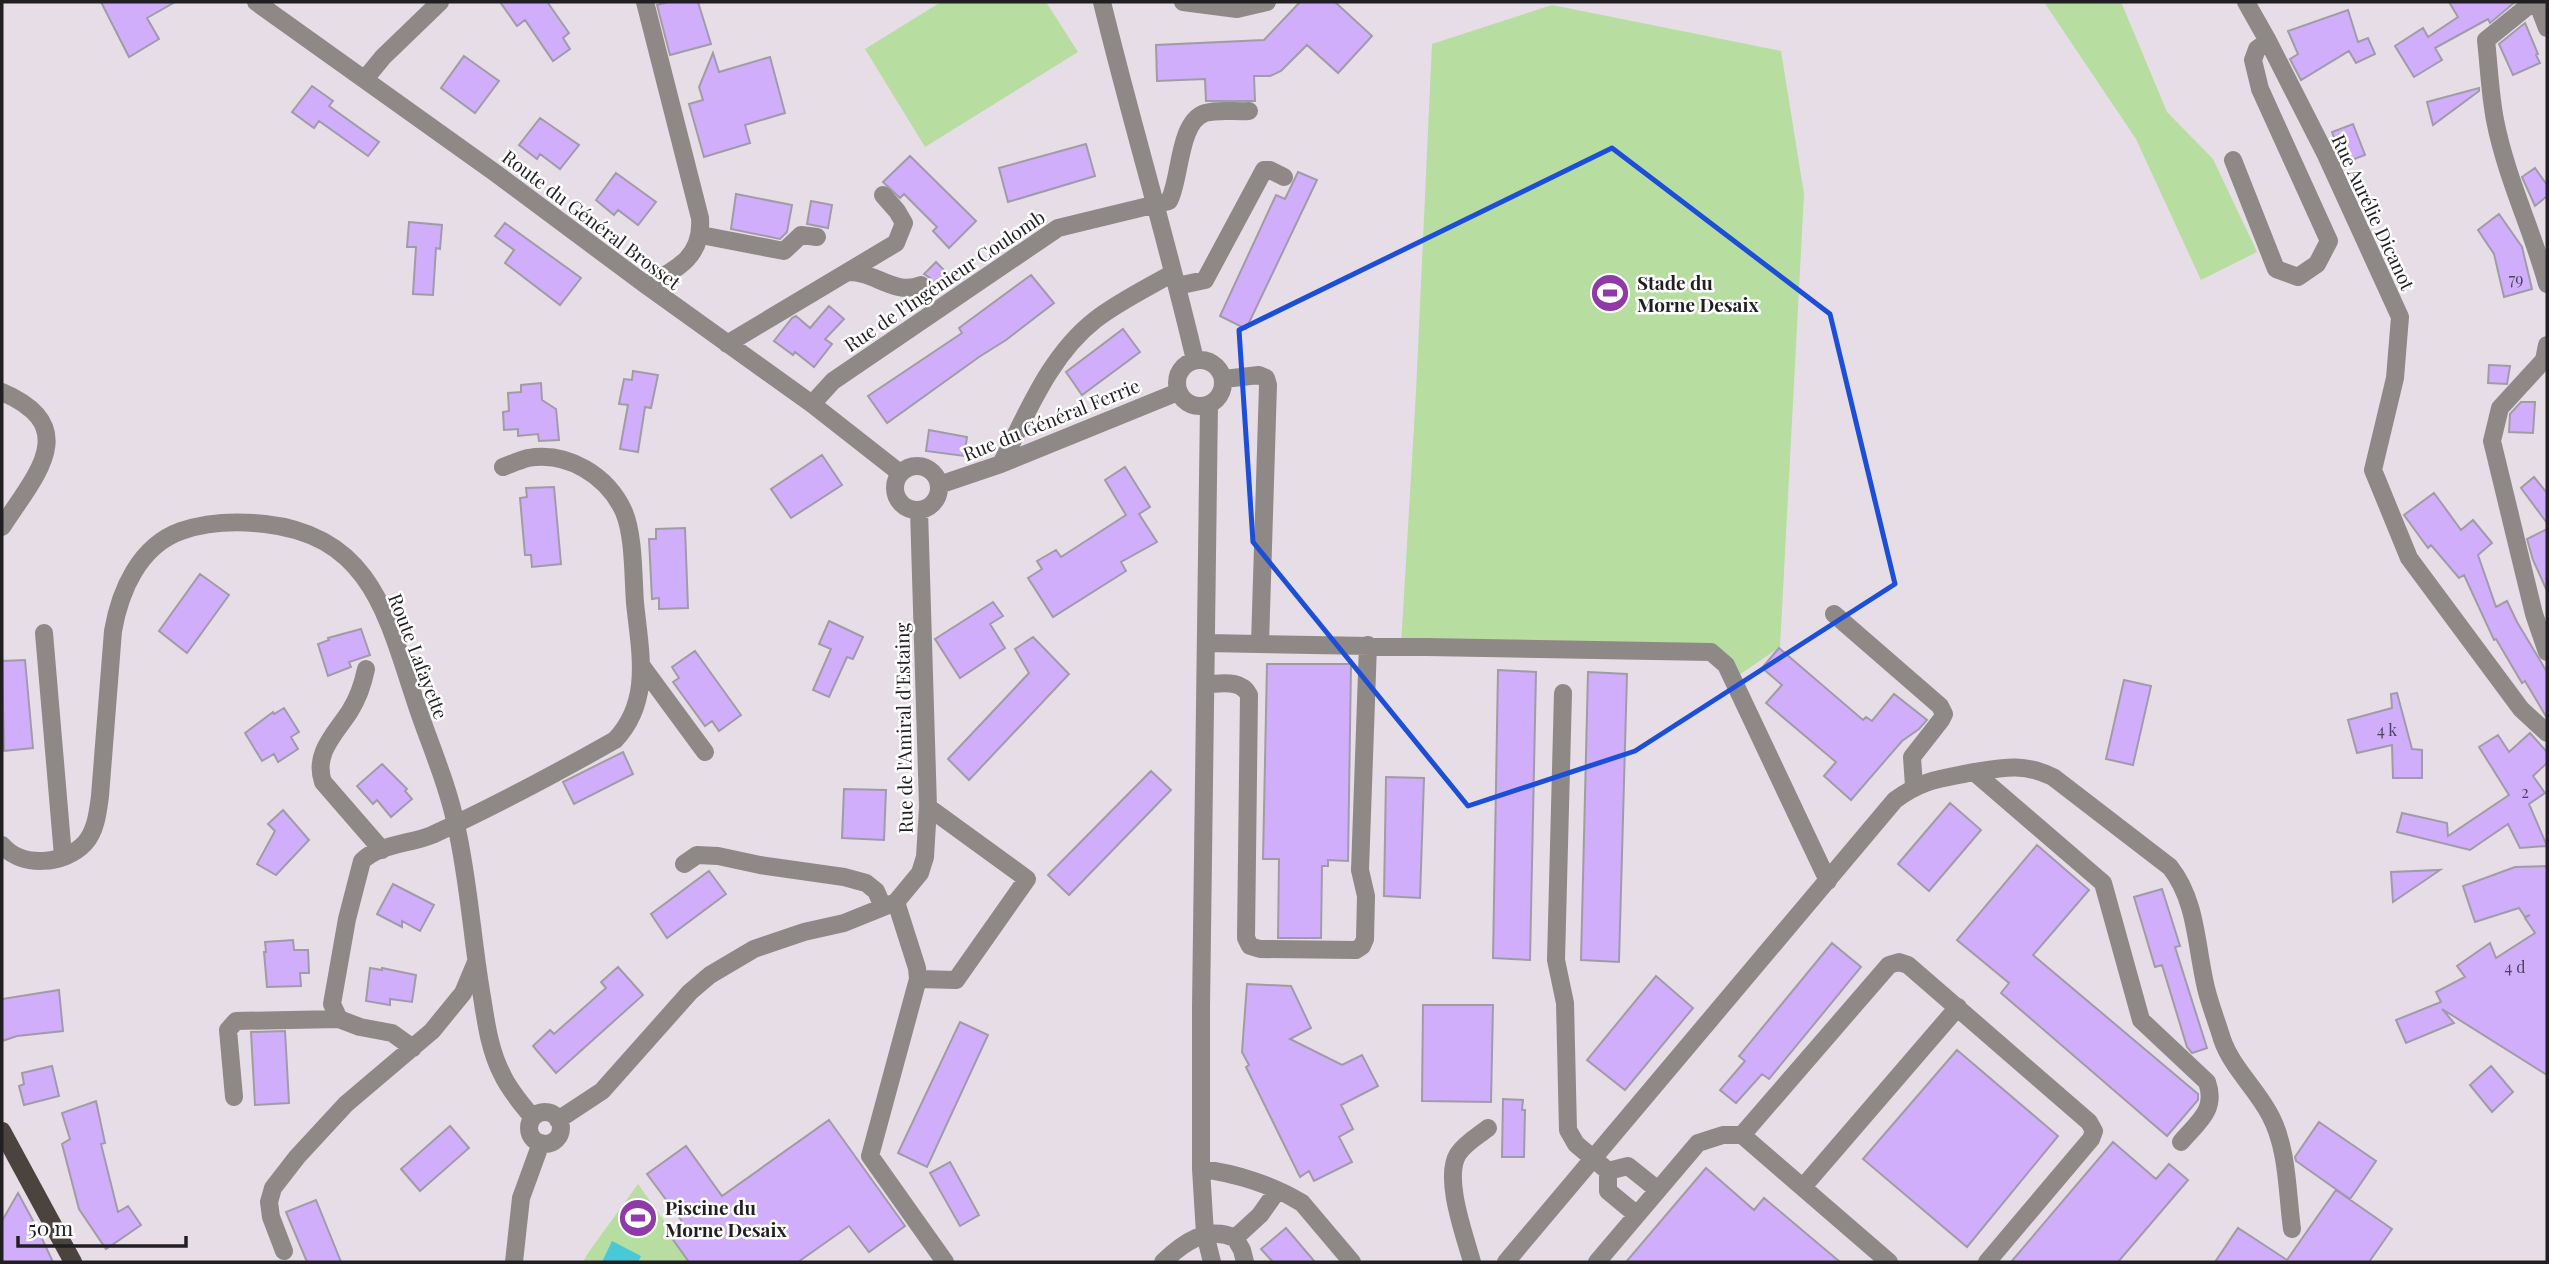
<svg xmlns="http://www.w3.org/2000/svg" width="2549" height="1264" viewBox="0 0 2549 1264" font-family="'Playfair Display',serif">
<rect width="100%" height="100%" fill="#e6dde7"/>
<path fill="#b7dda1" d="M941,2H1046L1078,52L925,147L865,49Z
M2044,2H2121L2167,112L2213,159L2257,252L2201,280L2136,139Z
M1552,5L1781,51L1804,194L1780,647L1733,679L1723,660L1401,646L1416,392L1432,44Z
M638,1184L693,1262H583L588,1253Z"/>
<path fill="#47c9d7" d="M612,1241L641,1256L638,1262H602Z"/>
<path fill="#d0aefc" stroke="#a09ca7" stroke-width="2" d="M101,2H175L147,18L159,39L129,57Z
M500,2H550L548,3L569,33L563,38L570,49L553,61L525,20L517,26Z
M668,2H698L711,44L670,55L657,5Z
M1300,2H1335L1372,36L1338,73L1307,45L1281,71L1270,76H1254L1255,101H1206L1205,79L1157,81L1156,45L1264,40Z
M2449,2H2515L2490,23L2488,19L2435,48L2442,60L2414,77L2395,46L2423,28L2428,37L2458,17Z
M2348,10L2358,42L2368,38L2375,54L2356,63L2349,51L2301,80L2290,59L2298,54L2288,31Z
M2525,23L2538,54L2536,55L2540,63L2513,75L2499,44Z
M713,53L719,72L770,57L785,113L745,125L750,143L704,157L689,104L703,100L699,87Z
M464,56L499,81L475,113L441,88Z
M312,86L333,101L329,106L379,142L368,156L319,121L314,128L292,112Z
M2479,88V91L2433,125L2427,102Z
M540,118L579,145L560,169L540,154L537,159L519,145Z
M2353,124L2365,155L2344,163L2332,132Z
M1086,144L1095,176L1008,202L999,168Z
M910,156L976,221L949,248L933,231L937,227L904,194L900,198L883,182Z
M2535,168L2547,185V196L2535,206L2522,177Z
M1298,172L1317,180L1246,329L1220,316L1276,195L1285,199Z
M616,173L656,202L638,225L618,210L614,215L596,200Z
M736,194L792,205L787,232L780,239L731,229Z
M811,201L832,205L828,228L807,224Z
M2499,214L2522,247L2532,289L2504,297L2494,254L2478,230Z
M409,222L442,225L440,249L436,248L433,295L413,294L416,247H407Z
M505,223L581,278L560,305L505,263L514,250L495,236Z
M936,262L949,275L935,289L930,278L924,274Z
M1031,275L1054,303L1006,340L979,357L887,423L868,396L962,333L959,328Z
M829,306L844,319L825,339L832,344L814,367L795,352L793,355L774,341L792,318L796,316L810,328Z
M1123,329L1140,352L1082,395L1066,372Z
M2489,365L2510,366L2507,384L2488,383Z
M633,371L658,375L651,408L645,407L638,452L620,449L628,405L619,404L624,379L632,380Z
M541,383L542,400L556,409L559,440L539,441L538,434L518,436V429L504,430L503,412L509,411L508,393L521,392V385Z
M2521,402H2535L2533,433L2509,432L2510,414Z
M929,430L967,437L964,456L926,451Z
M822,455L842,485L791,518L771,489Z
M1125,467L1150,507L1139,514L1157,542L1121,562L1126,571L1053,617L1028,578L1042,569L1037,561L1056,550L1061,557L1126,515L1105,480Z
M2534,477L2547,493V523L2521,488Z
M554,487L561,564L532,567L531,555H525L520,498L527,497L526,488Z
M2434,493L2461,530L2473,520L2492,543L2478,555L2496,607L2507,601L2517,622L2547,672V718L2525,681L2522,683L2496,639L2494,640L2464,575L2459,578L2431,545L2428,548L2404,515Z
M685,528L688,608L659,609V598L652,599L649,539H656V529Z
M2547,529V591L2533,560L2527,539Z
M200,574L229,595L187,653L159,631Z
M993,602L1003,616L990,624L1005,648L960,678L935,639Z
M829,621L863,637L853,659L847,657L829,697L813,690L831,649L819,644Z
M361,629L370,655L349,662L351,667L328,676L318,644L329,640L328,638Z
M1033,637L1069,674L969,780L948,759L1029,673L1015,649Z
M1779,648L1863,720L1866,717L1872,721L1894,694L1927,720L1919,729L1902,741L1851,800L1824,776L1836,762L1766,703L1782,685L1762,668Z
M695,651L741,715L719,731L712,721L705,726L673,682L679,678L672,667Z
M25,660L33,748L4,751L2,661Z
M1267,664H1351L1348,861L1328,860V866H1322L1321,938H1278L1279,859H1263Z
M1498,670L1536,672L1530,960L1493,958Z
M1588,672L1627,674L1619,962L1581,960Z
M2124,680L2151,686L2133,765L2106,759Z
M2397,693L2412,749L2422,750V778H2393L2392,745L2357,753L2348,720L2392,708L2391,694Z
M284,708L299,732L291,737L298,749L278,762L274,754L262,761L245,733L273,712L274,714Z
M2530,733L2547,752V763L2533,776L2545,793L2529,804L2547,846L2520,848L2508,824L2470,850L2397,832L2402,813L2447,823L2448,836L2509,795L2479,747L2498,735L2509,752Z
M623,752L633,774L574,804L563,782Z
M382,764L407,789L405,791L412,799L391,817L377,800L373,804L357,786Z
M1151,771L1171,790L1069,895L1048,875Z
M1386,777L1424,778L1420,898L1384,896Z
M844,789L886,790L884,840L842,838Z
M1950,803L1981,830L1929,891L1898,864Z
M283,810L309,840L276,875L257,864L275,831L268,824Z
M2037,845L2089,890L2033,955L2198,1094V1100L2167,1136L2001,993L2009,983L1957,940Z
M2547,866V1075L2442,1009L2454,1023L2406,1043L2396,1020L2441,1002L2436,992L2465,977L2457,966L2490,943L2496,958L2535,933L2525,918L2530,915L2525,917L2519,908L2475,922L2463,886L2515,867Z
M2440,870L2393,902L2391,872Z
M709,871L726,894L667,938L651,914Z
M393,884L434,905L420,931L402,921V927L377,914Z
M2162,889L2180,946L2175,947L2207,1048L2192,1053L2187,1047L2162,965L2155,967L2134,897Z
M293,940L294,950H308L309,973H300L301,986L267,987L264,952H266L265,942Z
M1832,943L1861,967L1769,1079L1762,1074L1736,1103L1720,1090L1745,1061L1739,1056Z
M618,967L643,995L556,1073L533,1046L550,1030L554,1034L606,988L601,982Z
M370,968L382,970V968L416,975L412,1002L390,999V1005L366,1001Z
M1656,976L1693,1008L1625,1090L1587,1060Z
M1247,984L1291,986L1311,1028L1290,1039L1342,1065L1362,1055L1378,1086L1341,1105L1353,1129L1339,1137L1352,1162L1314,1181L1309,1171L1300,1177L1246,1067L1249,1065L1242,1052Z
M59,990L63,1031L17,1036L2,1041V999Z
M1423,1005H1493L1491,1102L1422,1101Z
M960,1022L988,1035L927,1167L898,1153Z
M285,1031L289,1103L255,1105L251,1032Z
M1957,1050L2058,1136L1967,1247L1863,1159Z
M52,1066L59,1096L24,1105L19,1086L24,1084L22,1073Z
M2491,1066L2513,1092L2492,1112L2470,1085Z
M1503,1099L1523,1100L1522,1110H1525L1524,1157H1502Z
M96,1101L105,1143L101,1144L118,1212L128,1206L141,1225L106,1249L79,1209L62,1144L70,1139L62,1113Z
M829,1120L905,1226L869,1252L849,1226L798,1262H689L669,1234L684,1224L647,1174L686,1146L722,1196Z
M2319,1122L2376,1161L2350,1199L2296,1161L2295,1157Z
M450,1126L469,1148L420,1191L401,1169Z
M2113,1142L2156,1179L2169,1164L2188,1180L2118,1262H2011Z
M950,1162L979,1215L960,1226L930,1173Z
M1706,1168L1754,1210L1764,1198L1840,1262H1626Z
M2336,1190L2392,1229L2369,1262H2215L2238,1228L2287,1260Z
M18,1193L37,1228L53,1262H2V1221Z
M316,1200L341,1262H307L286,1212Z
M1286,1228L1315,1262H1273L1261,1249Z"/>
<g fill="none" stroke-linecap="round" stroke-linejoin="round">
<path stroke="#8e8986" stroke-width="18" d="M256,2L494,172L646,285L812,404L900,473
M645,2L700,218C703,257 677,269 646,285
M1102,2C1131,121 1167,240 1195,360
M1183,2L1237,9L1267,2
M2246,2L2268,41L2326,155L2400,317L2395,378L2373,470L2409,558L2521,709L2547,733
M2533,2L2486,40C2489,67 2490,94 2495,120C2506,177 2532,229 2547,284
M2537,2L2547,28
M365,79L383,57L440,2
M2233,160L2276,269L2298,277L2317,264L2329,241L2260,89L2253,60L2257,49L2268,41
M701,235L784,251L801,235L817,237
M848,272C875,271 894,296 921,285
M1177,286L1205,280L1264,170H1270L1284,177
M727,344L896,243L904,223L897,211L883,195
M2547,345L2544,360L2500,408L2492,441L2534,614L2547,652
M1177 383a23 23 0 1 1 46 0a23 23 0 1 1-46 0Z
M1224,379L1259,375L1266,378L1268,385L1260,644
M2,392C84,427 34,477 2,527
M812,404L833,381L1058,228L1169,201C1181,179 1178,122 1205,113C1218,109 1236,112 1249,111
M1209,404L1201,1008V1169L1205,1234L1212,1262
M1001,464C1027,414 1049,356 1095,320C1118,302 1147,288 1173,273
M895 488a22 22 0 1 1 44 0a22 22 0 1 1-44 0Z
M939,485L1001,464L1178,392
M1834,614L1940,706L1944,714L1941,720L1912,757L1914,786
M44,633L63,856
M1206,643L1711,652L1726,665L1828,881
M641,665L705,752
M366,669C363,684 358,698 350,711C336,733 313,753 323,782L382,850
M1206,684C1221,684 1241,679 1249,695L1246,938L1250,946L1260,949L1356,950L1362,946L1365,939L1366,896L1360,870L1368,645
M1563,693L1556,960L1565,1003L1568,1130L1576,1144L1608,1171
M1974,772C2005,767 2024,763 2053,777L2170,867C2197,901 2196,947 2206,988C2210,1005 2217,1022 2222,1039C2232,1068 2256,1088 2270,1115C2288,1148 2287,1193 2292,1229
M2,845C21,868 65,865 85,843C96,831 98,811 100,796L113,631C120,591 139,546 181,531C207,522 238,521 265,524C374,536 388,621 418,709C431,747 448,786 456,825C469,881 472,940 482,997C486,1023 490,1051 502,1074C509,1090 522,1104 532,1117
M684,864L697,855L718,856L760,865L844,877L866,883L876,891L883,907
M896,902L917,968L918,979L870,1156L945,1262
M918,979L956,980L1027,879L928,807
M413,1048L392,1033L360,1027L339,1019L332,1004L347,919L362,861C379,844 410,844 432,835C495,806 555,774 615,740C652,701 640,652 635,603C633,576 634,536 624,512C608,476 568,451 528,458C520,460 511,464 503,467
M234,1097L228,1030L236,1021L339,1019
M529 1128a16 16 0 1 1 32 0a16 16 0 1 1-32 0Z
M558,1120L602,1091L690,992L710,975L754,949L804,932L844,923L896,902L920,873L925,857L928,807L919,510
M1742,1135L1889,965L1899,962L1908,965L2089,1122L2094,1131L2091,1139L1987,1262
M1201,1169C1235,1173 1273,1185 1302,1203L1352,1262
M1608,1171L1628,1166L1658,1190
M1608,1171V1191L1637,1215
M1803,1187L1958,1007
M1235,1238L1260,1215L1277,1191
M284,1251L271,1217L269,1202L273,1188L297,1157L346,1104L432,1031L463,993L476,962
M514,1262L521,1198L541,1143
M1163,1262C1183,1243 1207,1225 1235,1238L1242,1250L1245,1262
M1472,1262C1465,1236 1443,1178 1458,1154C1465,1143 1478,1136 1488,1128
M1506,1262L1895,800C1924,779 1940,779 1974,772L2103,883L2141,1020L2207,1082C2217,1110 2198,1122 2181,1142
M1597,1262L1698,1143L1723,1135H1742L1889,1262"/>
<path stroke="#4b433e" stroke-width="18" d="M2,1131L73,1262"/>
</g>
<path fill="none" stroke="#1d4ed8" stroke-width="5" stroke-linejoin="round" d="M1612,148L1830,314L1895,584L1635,751L1468,806L1253,542L1239,330Z"/>
<defs>
<g id="stadium-disc" transform="scale(2.0125)"><circle r="9.5" fill="#8f3aa8" stroke="#fff"/><path d="M0-5a6.5 5 0 1 0 0 10a6.5 5 0 1 0 0-10ZM-3.5-1.8h7v3.6h-7Z" fill="#fff"/></g>
</defs>
<g fill-rule="evenodd">
<use href="#stadium-disc" x="1610" y="293"/>
<use href="#stadium-disc" x="638" y="1218"/>
</g>
<g text-anchor="middle" dominant-baseline="central" stroke-width="5" stroke-linejoin="round" paint-order="stroke">
<g font-size="16" fill="#4e4359">
<text x="2516" y="278">79</text>
<text x="2387" y="729">4 k</text>
<text x="2525" y="791">2</text>
<text x="2515" y="966">4 d</text>
</g>
<g font-size="19" fill="#221f23" stroke="#fff">
<text transform="translate(2374 212) rotate(65)">Rue Aurélie Dicanot</text>
<text transform="translate(592 219) rotate(37)">Route du Général Brosset</text>
<text transform="translate(944 280) rotate(-34)">Rue de l'Ingénieur Coulomb</text>
<text transform="translate(1051 419) rotate(-22)">Rue du Général Ferrie</text>
<text transform="translate(419 656) rotate(69)">Route Lafayette</text>
<text transform="translate(903 728) rotate(-91)">Rue de l'Amiral d'Estaing</text>
</g>
<g font-size="19" font-weight="bold" fill="#221f23" stroke="#fff" text-anchor="start">
<text x="1637" y="282">Stade du<tspan x="1637" dy="22">Morne Desaix</tspan></text>
<text x="665" y="1207">Piscine du<tspan x="665" dy="22">Morne Desaix</tspan></text>
</g>
</g>
<rect width="2549" height="1264" fill="none" stroke="#221f23" stroke-width="7"/>
<path d="M18 1236v10h168v-10" fill="none" stroke="#221f23" stroke-width="3.5"/>
<text x="28" y="1236" font-size="21" fill="#221f23" stroke="#ffffff" stroke-width="5" paint-order="stroke">50 m</text>
</svg>
